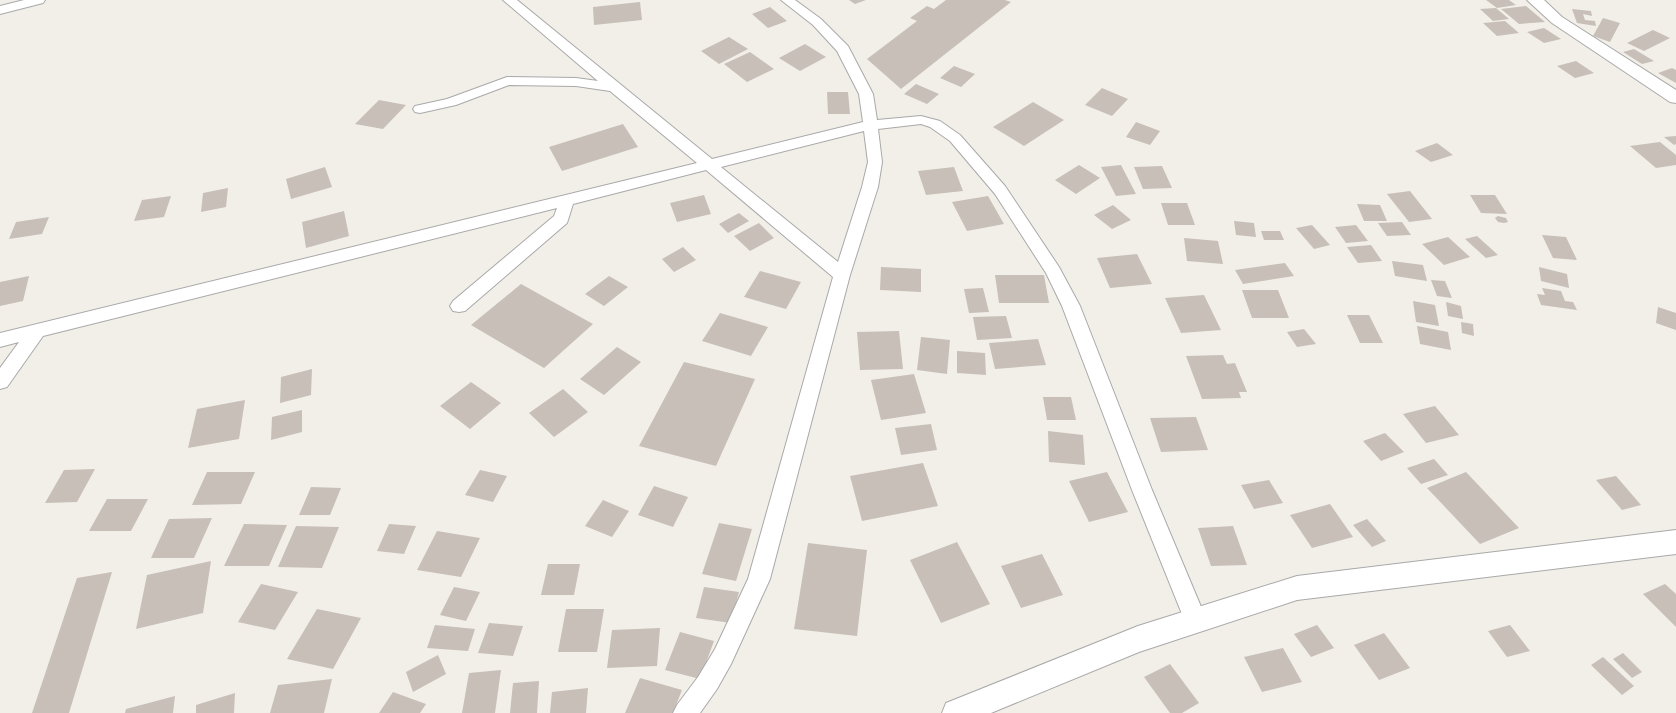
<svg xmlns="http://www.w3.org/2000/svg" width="1676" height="713" viewBox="0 0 1676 713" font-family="Lato,sans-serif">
<rect width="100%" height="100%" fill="#f2efe9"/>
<path fill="#c7bfb8" d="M849,0H866L855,4Z
M946,0H1005L1011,2L901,89L867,59L917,21L910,18L927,6L934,9Z
M1486,0H1509L1516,5L1497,8Z
M640,2L642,20L594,25L593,7Z
M1526,6L1545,22L1519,24L1501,9Z
M770,7L787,21L768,28L752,14Z
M1496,8L1509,19L1493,21L1480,9Z
M1572,9L1591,11L1592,16L1583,14L1585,20L1595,21L1596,26L1577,23Z
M1603,18L1620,23L1610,42L1593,36Z
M1505,21L1519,33L1497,36L1483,23Z
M1544,28L1561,39L1544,43L1527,32Z
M1653,30L1670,38L1644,51L1627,43Z
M729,37L748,49L719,64L701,51Z
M805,44L826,57L800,71L779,58Z
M1634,49L1654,61L1642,64L1623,52Z
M750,52L774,69L747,82L724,64Z
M1576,61L1594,73L1575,78L1557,66Z
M954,66L975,74L961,87L940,78Z
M1672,68L1676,70V83L1658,73Z
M916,84L939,94L927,104L904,94Z
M1102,88L1128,99L1112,116L1085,105Z
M827,92H848L850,114H828Z
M379,100L406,105L383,129L355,124Z
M1033,102L1064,120L1024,146L993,127Z
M1136,122L1160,131L1150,145L1126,137Z
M623,124L638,147L562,171L549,147Z
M1676,136V144L1674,145L1664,137Z
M1660,142L1676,155V165L1656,168L1630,146Z
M1437,143L1453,155L1431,162L1415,151Z
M1079,165L1100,178L1076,194L1055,180Z
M1121,165L1136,194L1116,196L1101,167Z
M1162,166L1172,188L1143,189L1134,167Z
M325,167L332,187L291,199L286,179Z
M954,167L963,191L926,195L918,171Z
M228,188L226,207L201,212L203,193Z
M1410,191L1432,219L1409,222L1387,194Z
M704,195L711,214L677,222L670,203Z
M1470,195H1495L1507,214L1481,213Z
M171,196L164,217L134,221L142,200Z
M988,196L1004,224L967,231L952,202Z
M1161,203H1187L1195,225H1168Z
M1357,204L1380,205L1387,221H1364Z
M1113,205L1131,220L1112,229L1094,215Z
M344,211L349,236L306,248L302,222Z
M739,213L749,221L728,233L719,224Z
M1498,216L1506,218L1508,222L1504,223L1498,222L1495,218Z
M49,217L42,234L9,239L16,222Z
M1234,221L1254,223L1256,237L1236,235Z
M1402,222L1411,235L1387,236L1378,223Z
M759,223L774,238L750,251L734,236Z
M1312,225L1330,245L1314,249L1296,228Z
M1356,225L1368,241L1346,243L1335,227Z
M1261,231H1280L1284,240H1264Z
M1542,235L1566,237L1577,260L1553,258Z
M1477,236L1498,255L1486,258L1465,239Z
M1448,237L1470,257L1444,265L1422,244Z
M1184,238L1218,241L1223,264L1187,261Z
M1371,245L1382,261L1358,263L1347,247Z
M683,247L696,260L674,272L662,259Z
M1137,254L1152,284L1110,288L1097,258Z
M1392,261L1423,265L1427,281L1395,276Z
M1285,263L1294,276L1243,284L1235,270Z
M881,267L921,269V292L880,290Z
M1539,267L1567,274L1569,288L1541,281Z
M760,271L801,282L786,309L744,297Z
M995,275H1044L1049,303H999Z
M29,276L23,301L0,306V282Z
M609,276L628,287L604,306L585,294Z
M1431,280L1445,281L1452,298L1437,296Z
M521,284L593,324L544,368L471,325Z
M983,288L989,312L969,313L964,289Z
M1542,288L1561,291L1565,301L1573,302L1577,310L1541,305L1537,294L1545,295Z
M1242,290H1278L1289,318H1252Z
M1204,295L1221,330L1181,333L1165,298Z
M1413,301L1435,305L1439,326L1416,322Z
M1446,302L1461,306L1463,319L1448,316Z
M1658,307L1676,313V330L1656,323Z
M720,313L768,327L751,356L702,341Z
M1347,315H1369L1383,343H1360Z
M1006,316L1012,338L977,340L973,317Z
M1461,322L1473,324L1474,336L1462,333Z
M1417,326L1448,332L1451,350L1420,344Z
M1304,329L1316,344L1297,347L1287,332Z
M899,331L903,369L860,370L857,332Z
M921,337L950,340L947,374L917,370Z
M1038,339L1046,365L995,369L989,343Z
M617,347L641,362L604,395L580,379Z
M957,351L985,353L986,375L957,373Z
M1223,355L1227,364L1235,363L1247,392H1239L1241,398L1202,399L1186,356Z
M684,362L755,379L716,466L639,446Z
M312,369L311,395L280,403L281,377Z
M914,374L926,413L881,420L871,380Z
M471,382L501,403L470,429L440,406Z
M563,389L588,412L554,437L529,413Z
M1043,397H1071L1076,420H1047Z
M245,400L239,439L188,448L197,409Z
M1435,406L1459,435L1426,443L1403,414Z
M302,410V432L271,440L272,417Z
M1196,417L1208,450L1161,452L1150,418Z
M931,424L937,450L901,455L895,428Z
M1048,431L1083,435L1085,465L1049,462Z
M1385,433L1404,452L1381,461L1363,441Z
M1434,459L1448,475L1421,484L1407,468Z
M923,463L938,506L862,521L850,476Z
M95,469L77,502L45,503L64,470Z
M480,470L507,476L493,502L465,495Z
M207,472H255L241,504L192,505Z
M1107,472L1128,512L1089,522L1069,481Z
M1466,472L1519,528L1480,544L1427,488Z
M1616,476L1641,505L1622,510L1596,480Z
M1269,480L1283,503L1254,509L1241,485Z
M654,486L688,497L673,527L638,515Z
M311,487L341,488L330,515H299Z
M107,499H148L131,531H89Z
M603,500L629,511L612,537L585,526Z
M1330,504L1353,537L1312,548L1290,515Z
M212,518L194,558H151L169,519Z
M1367,519L1386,541L1372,547L1353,525Z
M719,523L752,529L736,581L702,574Z
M244,524L287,525L269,566H224Z
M389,524L416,526L404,554L377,551Z
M296,526L339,527L322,568L278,567Z
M1233,526L1247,565L1211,566L1198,528Z
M437,531L480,538L461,577L417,570Z
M957,542L990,604L941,623L910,560Z
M808,543L867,550L857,636L794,629Z
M1042,554L1063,595L1021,608L1001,566Z
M211,561L203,613L136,629L147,575Z
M548,564H580L574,595H541Z
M112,572L69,713H32L77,578Z
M261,584L298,592L275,630L238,622Z
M1665,584L1676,594V627L1643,594Z
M454,587L480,592L466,621L440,615Z
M704,587L739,592L731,623L696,618Z
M317,609L361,618L333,669L287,659Z
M566,609H604L597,652H558Z
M489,623L523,626L513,656L478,653Z
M435,625L475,629L468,651L427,648Z
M1317,625L1334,648L1311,657L1294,634Z
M1510,625L1530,651L1507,657L1488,631Z
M660,628L657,666L607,668L612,630Z
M680,632L714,641L700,679L665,670Z
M1384,633L1410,668L1379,680L1354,645Z
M1283,648L1302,682L1262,692L1244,657Z
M1623,653L1642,672L1632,678L1613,659Z
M438,655L446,674L413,692L406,672Z
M1603,657L1634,686L1622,695L1591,665Z
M1170,664L1199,703L1182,713H1170L1144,677Z
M501,670L495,713H462L469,673Z
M640,678L682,690L673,713H625Z
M332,679L324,713H270L278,685Z
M539,681L537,713H510L513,683Z
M588,688L586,713H550L552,692Z
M393,692L426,704L420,713H379Z
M235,693L234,713H196V705Z
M175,696L173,713H125L126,709Z"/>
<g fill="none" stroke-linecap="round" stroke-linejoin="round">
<g stroke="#a9a9a9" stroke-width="2">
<path id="minor" d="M24,0H45L43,3L0,14V6Z
M503,0H517L712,159L863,122L859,94L837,51L813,25L781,0H795L821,19L848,46L873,94L877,120L921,116L940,121L960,135L1005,186L1059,267L1080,306L1152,490L1207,621L1204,629L1196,632L1188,629L1132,490L1062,306L1046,273L995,194L950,141L930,127L921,124L878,129L882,162L878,187L850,275L770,579L731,664L717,689L700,713H673L677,705L698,677L715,649L748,579L833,277L706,170L573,204L567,223L465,311L459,312L453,311L450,306L453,301L554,216L557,208L43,336L7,387L0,389V368L19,342L0,347V333L697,163L610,91L576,86L509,85L456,105L420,113L415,112L413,109L415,106L447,99L507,77L576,78L598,81ZM864,131L868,162L862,187L838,262L721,167Z"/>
</g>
<g stroke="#a9a9a9" stroke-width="2">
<path id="tertiary" d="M1527,0H1544L1562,17L1676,90V103L1670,102L1552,23Z
M1676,530V554L1297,600L1139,652L991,713H942L946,703L1138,626L1297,576Z"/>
</g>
<use href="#minor" fill="#fff" fill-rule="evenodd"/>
<use href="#tertiary" fill="#fff" fill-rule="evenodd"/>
</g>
</svg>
